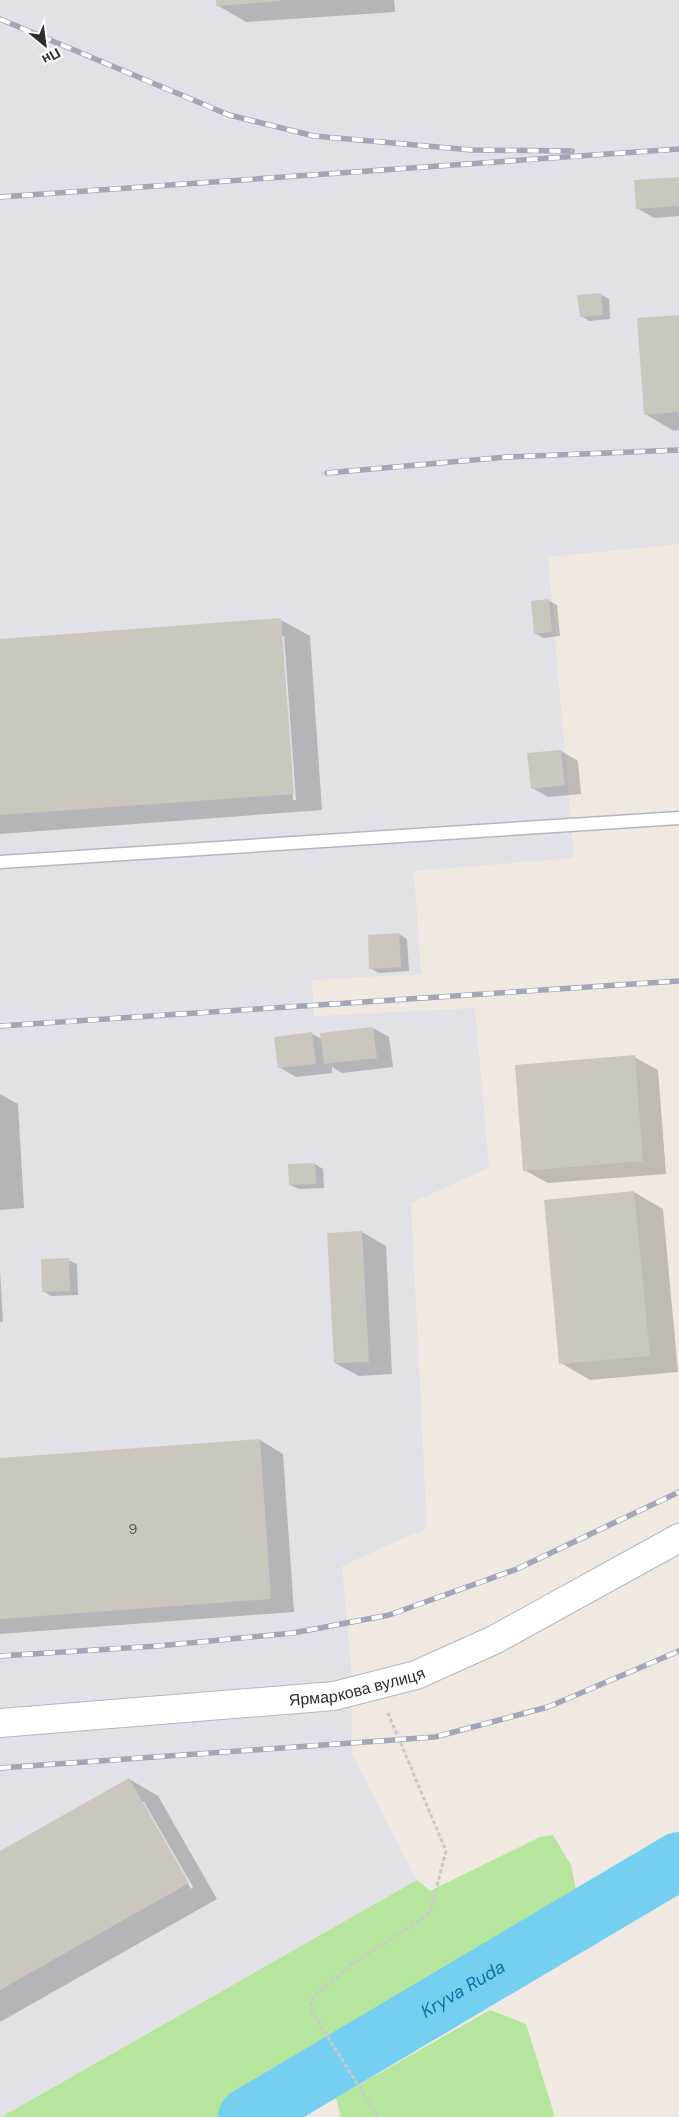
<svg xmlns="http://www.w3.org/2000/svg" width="679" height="2117" viewBox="0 0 679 2117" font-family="'DM Sans',sans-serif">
<rect width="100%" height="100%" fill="#efe9e1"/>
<path fill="#e3e1e8" d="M0,0H679V544L548,557L574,858L414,871L421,974L312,980L314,1016L475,1008L489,1168L411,1203L427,1528L342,1566L351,1665L352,1754L417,1880L0,2117Z"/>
<path fill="#b6e59e" d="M553,1835L571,1865L578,1899L570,1907L297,2066L219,2117H1L417,1880L430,1891L540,1837Z
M490,2010L526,2024L555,2117H341L336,2098Z"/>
<path fill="#0003" fill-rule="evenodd" d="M217,0H394L395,12L246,22L217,5Z
M679,178V216L654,218L637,208Z
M600,294L609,299L610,319L589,321L581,316Z
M679,316V430L674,431L645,414Z
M549,601L557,605L560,636L543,638L535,633Z
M281,620L310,636L322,810L0,834V640ZM281,636H284L296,800H293Z
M561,751L578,761L581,794L548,797L532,788Z
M399,934L407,939L409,971L379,973L370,968Z
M373,1028L389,1037L393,1067L342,1073L332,1067V1073L296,1077L279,1067L312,1034L322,1039Z
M634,1057L658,1070L666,1174L548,1183L524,1170Z
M0,1094L18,1104L24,1208L0,1210Z
M315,1164L323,1169L324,1188L299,1189L290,1185Z
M634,1192L663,1209L678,1372L590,1380L561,1363Z
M362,1232L386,1246L392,1374L359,1376L335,1363L329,1234Z
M68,1260L77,1264L78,1295L51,1296L43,1291Z
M0,1270L3,1322H0Z
M260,1440L283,1454L294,1612L0,1634V1459Z
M129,1779L158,1796L217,1899L0,2022V1853ZM142,1802H144L193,1887L191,1889Z"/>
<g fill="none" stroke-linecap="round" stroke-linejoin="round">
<path stroke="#75cff0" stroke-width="58" id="s1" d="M247,2117L679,1861"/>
</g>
<path fill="#cbc7bf" d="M216,0H281V1L216,6Z
M679,177V206L636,209L634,180Z
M601,293L603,315L580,317L577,295Z
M679,315V412L644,415L637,318Z
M549,599L552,632L534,634L531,601Z
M281,618L294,794L0,815V639Z
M561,750L565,785L531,789L527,753Z
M399,933L401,967L369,969L368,935Z
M373,1027L377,1058L324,1064L320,1033Z
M312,1032L316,1064L278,1068L274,1037Z
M635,1055L643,1161L523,1171L515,1065Z
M315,1163L316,1184L289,1185L288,1164Z
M634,1191L650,1356L559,1364L544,1200Z
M362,1231L369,1362L334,1363L327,1233Z
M69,1258L70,1291L42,1292L41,1259Z
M260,1439L271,1599L0,1619V1458Z
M129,1778L189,1883L0,1990V1851Z"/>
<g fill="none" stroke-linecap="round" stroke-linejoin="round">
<g stroke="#b4b7c1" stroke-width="15">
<path id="lane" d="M0,862L679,818"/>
</g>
<g stroke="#b4b7c1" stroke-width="30">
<g id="secondary">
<path id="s2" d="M0,1723L334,1696L416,1675L494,1640L679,1538"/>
</g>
</g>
<path stroke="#c9c9c9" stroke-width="3" stroke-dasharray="4 2.5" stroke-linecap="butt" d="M378,2117L311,2010L312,1998L352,1964L430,1913L446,1851L388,1713"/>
<use href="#lane" stroke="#fff" stroke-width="12"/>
<use href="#secondary" stroke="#fff" stroke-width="28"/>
<g stroke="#a3a6b8" stroke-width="5.5">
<path id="rail" d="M0,19L229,115L314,136L472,150L572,151
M0,197L679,149
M327,473L507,457L679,450
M0,1026L679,981
M0,1656L158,1646L293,1633L389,1615L517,1569L679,1492
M0,1768L435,1737L548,1707L679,1651"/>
</g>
<use href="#rail" stroke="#fff" stroke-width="4" stroke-dasharray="11" stroke-linecap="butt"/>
</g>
<g text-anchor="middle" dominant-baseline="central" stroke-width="4.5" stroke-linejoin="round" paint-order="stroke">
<g font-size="14" fill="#555452">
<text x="133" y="1529">9</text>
</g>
<g font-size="16" fill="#2e2e2e" stroke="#fff">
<text stroke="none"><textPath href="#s2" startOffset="359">Ярмаркова вулиця</textPath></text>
</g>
<g font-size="18" font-style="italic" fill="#0d6fa3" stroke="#fff">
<text stroke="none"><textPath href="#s1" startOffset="251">Kryva Ruda</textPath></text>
</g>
</g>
<g transform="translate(45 45) rotate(151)" stroke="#ffffff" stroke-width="4" paint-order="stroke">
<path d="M0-4L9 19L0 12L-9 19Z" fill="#2e2e2e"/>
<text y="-8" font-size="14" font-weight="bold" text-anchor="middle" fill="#2e2e2e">Пн</text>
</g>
</svg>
